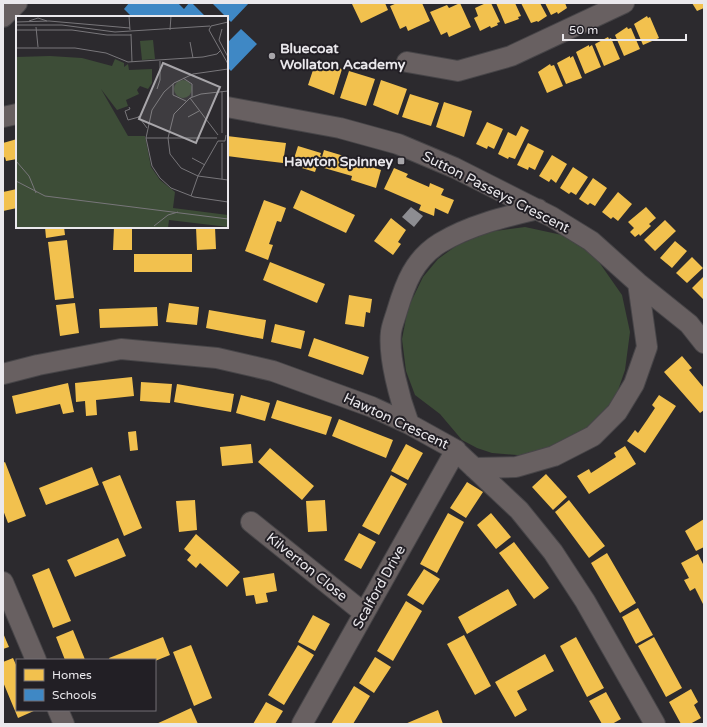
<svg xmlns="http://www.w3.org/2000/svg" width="707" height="727" viewBox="0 0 707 727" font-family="'Varela Round',sans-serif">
<rect width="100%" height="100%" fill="#2c2a2e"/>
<path fill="#3d4d37" d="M525,227L562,235L594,255L622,295L630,332L625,370L616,396L600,417L585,432L529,456L492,453L477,448L462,440L440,414L415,395L406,371L402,339L408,308L423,277L438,259L456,246L488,232Z"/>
<path fill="#f2c14e" d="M354,3H385L388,10L361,23L352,4Z
M397,3H422L430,21L408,31L406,26L400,29L390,6Z
M460,3L471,27L449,37L447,32L441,35L430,12L447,5L449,8Z
M486,3H491L500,22L497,23L498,25L491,28L490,26L480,31L474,18L478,16L475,8Z
M496,3H515L521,16L518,17L519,19L505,24Z
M521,3H540L547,16L538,22L537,21L531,23Z
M545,3H565L567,8L558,14L557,12L551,15Z
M692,3H704V8L697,11Z
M647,16L648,18L650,17L659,38L643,45L634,24Z
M627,27L628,29L631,28L640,49L624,56L615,35Z
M608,37L609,39L611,38L620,59L604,66L595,44Z
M589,45V47L592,45L601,67L585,74L576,52Z
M570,56V58L573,56L582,78L566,84L557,63Z
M316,61L342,69L334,95L308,85Z
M550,64L551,66L554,65L563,86L547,93L538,72Z
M349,71L375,79L366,106L340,98Z
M381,80L407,89L398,115L373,105Z
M410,94L439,103L431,126L402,117Z
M444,102L472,111L464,137L436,127Z
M487,122L503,129L494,149L488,146L487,149L476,144Z
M521,126L529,130L515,159L509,157L508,159L498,154L508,132L516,136Z
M227,136L286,143L283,163L227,156Z
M17,139V159L6,161L5,157L3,158V143Z
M528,143L544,151L535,170L529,167L528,170L517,165Z
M298,146L321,153L320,156L322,157L324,150L354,159L352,165L355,166L356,162L381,170L376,188L351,180L352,176L317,166L315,172L292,165Z
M552,155L567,164L556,183L551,179L549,182L539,176Z
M573,167L588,177L576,195L571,192L569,194L560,188Z
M394,168L408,174L406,177L429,187L430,183L444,189L441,195L454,200L448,214L435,208L434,216L419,210L421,205L384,189Z
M593,178L607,188L595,206L590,203L588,205L579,199Z
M17,189V208L3,211V192Z
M301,190L355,215L346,233L293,208Z
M618,192L632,204L618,221L613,217L611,219L602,212Z
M264,200L286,208L281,222L277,221L269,244L273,245L268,260L245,251Z
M646,207L656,218L649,224L651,226L640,236L639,234L635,237L630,232L634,228L628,222Z
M391,218L406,230L398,242L401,244L393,255L374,241Z
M665,220L676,231L655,251L644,240Z
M45,227H64L65,235L46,238Z
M114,227H132V250H113Z
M196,227H215L216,249L197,250Z
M67,240L74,298L55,300L48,242Z
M675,241L687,251L672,268L660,258Z
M134,254H192V272H134Z
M692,257L703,268L687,283L676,273Z
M270,262L325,284L317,303L263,280Z
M704,276V298L703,299L692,288Z
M349,295L372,299L370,313L366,312L364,327L345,324Z
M75,303L79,333L60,336L56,305Z
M169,303L199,307L197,325L166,322Z
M157,307L158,326L100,328L99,309Z
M209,310L266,320L263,339L206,328Z
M275,324L305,331L301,349L271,342Z
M314,338L369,357L363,375L308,356Z
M682,356L692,368L689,370L704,388V410L700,413L664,372Z
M132,377L134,396L96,400L97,415L86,416L85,401L76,402L75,383Z
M141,382L172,384L170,403L140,401Z
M68,383L74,412L63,414L60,404L16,414L12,396Z
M177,384L234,394L231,412L174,402Z
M241,395L270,403L265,421L236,413Z
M659,395L676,406L645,453L627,441L635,430L638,433L647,420L655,408L652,405Z
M277,400L332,417L326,435L271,418Z
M339,419L393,440L386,458L332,436Z
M136,431L138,450L130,451L128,432Z
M251,444L253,463L222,466L220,447Z
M406,444L423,453L408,480L391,471Z
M625,446L636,464L589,494L577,476L589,469L591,473L616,457L614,453Z
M270,448L314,486L302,500L258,462Z
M5,462L26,516L8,523L3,510V463Z
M92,467L99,485L46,505L39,488Z
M546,474L567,497L553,510L532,487Z
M120,475L142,528L124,536L102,482Z
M391,475L407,484L379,535L362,526Z
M467,482L483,492L466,518L450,508Z
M195,500L197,530L179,532L176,501Z
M325,500L327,531L308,532L306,501Z
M569,500L605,546L589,558L555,512Z
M448,513L464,522L437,573L420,564Z
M491,513L511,537L496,549L477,525Z
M704,519V547L696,551L685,531Z
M359,533L376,542L361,569L344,560Z
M196,534L240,572L227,587L200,563L196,568L187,560L191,555L184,549Z
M118,538L126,556L75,577L67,560Z
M514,542L549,588L534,599L499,553Z
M607,553L636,603L620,613L591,563Z
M698,554L704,566V606L695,588L690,591L684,580L689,578L681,563Z
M49,568L71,621L53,628L32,575Z
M424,569L440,579L423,605L407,595Z
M274,573L277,591L266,593L268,602L256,604L254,595L246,596L243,578Z
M508,589L517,605L467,634L458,617Z
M406,601L422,611L393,661L377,651Z
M638,608L653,635L636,644L622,617Z
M313,615L330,624L315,651L298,642Z
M73,630L84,657L85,660H65L56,637Z
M3,633L9,647L3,649Z
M464,635L491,686L475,695L447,644Z
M163,637L170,655L155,661L110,660L109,658Z
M576,637L604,688L587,697L560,646Z
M654,637L682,688L666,697L638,646Z
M191,645L212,698L194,706L173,652Z
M298,645L314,655L284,705L268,695Z
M545,654L554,671L517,691L527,710L515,717L495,682Z
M375,657L391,667L374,693L359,683Z
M13,658L17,667V710H36L18,718L3,682V662Z
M354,686L370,696L353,724H331Z
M691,689L698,702L694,705L701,718L690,724H681L669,702Z
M606,692L621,719L612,724H602L589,701Z
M266,702L283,711L275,724H253Z
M191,708L198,724H156L165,720Z
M438,710L443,724H405Z"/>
<path fill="#3f88c5" d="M129,3H178L184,9L189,3H192L206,17H132L124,9Z
M212,3H249L231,22Z
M241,29L257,44L231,71L227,67V43Z"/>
<path fill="#8d8d92" d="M411,207L423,216L414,227L402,217Z"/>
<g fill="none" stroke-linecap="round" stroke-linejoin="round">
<g stroke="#474548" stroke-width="22">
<path id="minor" d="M3,17L17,3
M407,62L458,71L511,56L624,3
M227,107L340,128L398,144L455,168L552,217L591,241L638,283L689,324L704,343
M3,117L17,114
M3,374L38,365L121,349L217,358L273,371L372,407L409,424L454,449L519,510L553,552L585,601L655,724
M409,424C400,400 388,357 391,332C392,325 395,318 397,311C405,284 414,259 440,243C470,225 504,217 538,209
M474,468L516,467L554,456L593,436L617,412L634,384L647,347L638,283
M251,522L364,613
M3,582L36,660
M58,710L64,724
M302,724L456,450"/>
</g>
<use href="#minor" stroke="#686061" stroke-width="20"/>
</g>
<g fill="#a8a6aa" stroke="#221f25" stroke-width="1.5">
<circle cx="272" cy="56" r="4"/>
<rect x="397" y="157" width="8" height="8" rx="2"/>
</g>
<g text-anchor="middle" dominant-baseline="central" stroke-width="4" stroke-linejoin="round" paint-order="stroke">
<g font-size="14" font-weight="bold" fill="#eae8ec" stroke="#221f25" text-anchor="start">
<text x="280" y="48">Bluecoat<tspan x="280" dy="16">Wollaton Academy</tspan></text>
<text x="393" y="161" text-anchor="end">Hawton Spinney</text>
</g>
<g font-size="14" fill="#eae8ec" stroke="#221f25">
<text transform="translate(496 192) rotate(27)">Sutton Passeys Crescent</text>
<text transform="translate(396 421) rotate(25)">Hawton Crescent</text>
<text transform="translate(307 567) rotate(39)">Kilverton Close</text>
<text transform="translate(379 587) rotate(-61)">Scalford Drive</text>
</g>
</g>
<g transform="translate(16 16)">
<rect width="212" height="212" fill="#2c2a2e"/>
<path d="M137,24L139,43L126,44L124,25ZM34,40L66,42L96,50L99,43L108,47V51L112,48L113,54L136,53V67L132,73L124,70L121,74L123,78L110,84L112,90L101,94L85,73L112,120H129L135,151L144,164L159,176L157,192L212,199V211L153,204L152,212H0V41ZM158 73a9 9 0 1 1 18 0a9 9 0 1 1-18 0Z" fill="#3d4d37"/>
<path fill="none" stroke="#78767a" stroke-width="1" d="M113,0L114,14M13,5L22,2L31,5M0,6L33,5L114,12M212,6L195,10L193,14L212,48M0,9H46L99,16L194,10M20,11L22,31M206,13L203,24L212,41M0,14H56L91,19H115M154,14L155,0M115,18L116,46M174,26L177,42M0,32H59L90,37L112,46L187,41L201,38L205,34M212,53L177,58L158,67L148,76L136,94L130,122L136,150L144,162L155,172L178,181L212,186M167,62L176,68V81M157,68V79L170,85M141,73L144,64V45M206,75V117M212,75L185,78L174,82L158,98L152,122L154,138L165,152L182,160L212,164M174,82L202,119M113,91L114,93L109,95L112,104L123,101M122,100L131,112M172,101L183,95M130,122H201M202,125H209L210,119M206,127V163M176,142L189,149M0,145L13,160L20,177M0,165L29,180L212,203M175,180L182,160L202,125M138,210L152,199L162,196"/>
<path fill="#a8a6aa" fill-opacity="0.15" stroke="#a8a6aa" stroke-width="2" d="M147,47L204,71L180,127L123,103Z"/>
<rect width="212" height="212" fill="none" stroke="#eae8ec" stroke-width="2"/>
</g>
<rect width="707" height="727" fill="none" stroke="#eae8ec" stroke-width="8"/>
<rect x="16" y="659" width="140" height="52" fill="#221f25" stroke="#726f75"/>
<rect x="24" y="669" width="20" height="12" fill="#f2c14e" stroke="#726f75"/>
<text x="52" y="679" font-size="12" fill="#eae8ec">Homes</text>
<rect x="24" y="689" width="20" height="12" fill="#3f88c5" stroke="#726f75"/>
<text x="52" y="699" font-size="12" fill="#eae8ec">Schools</text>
<path d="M563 34v6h123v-6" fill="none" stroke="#eae8ec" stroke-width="2"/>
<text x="569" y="34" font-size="12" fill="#eae8ec" stroke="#221f25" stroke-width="3" paint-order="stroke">50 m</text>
</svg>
